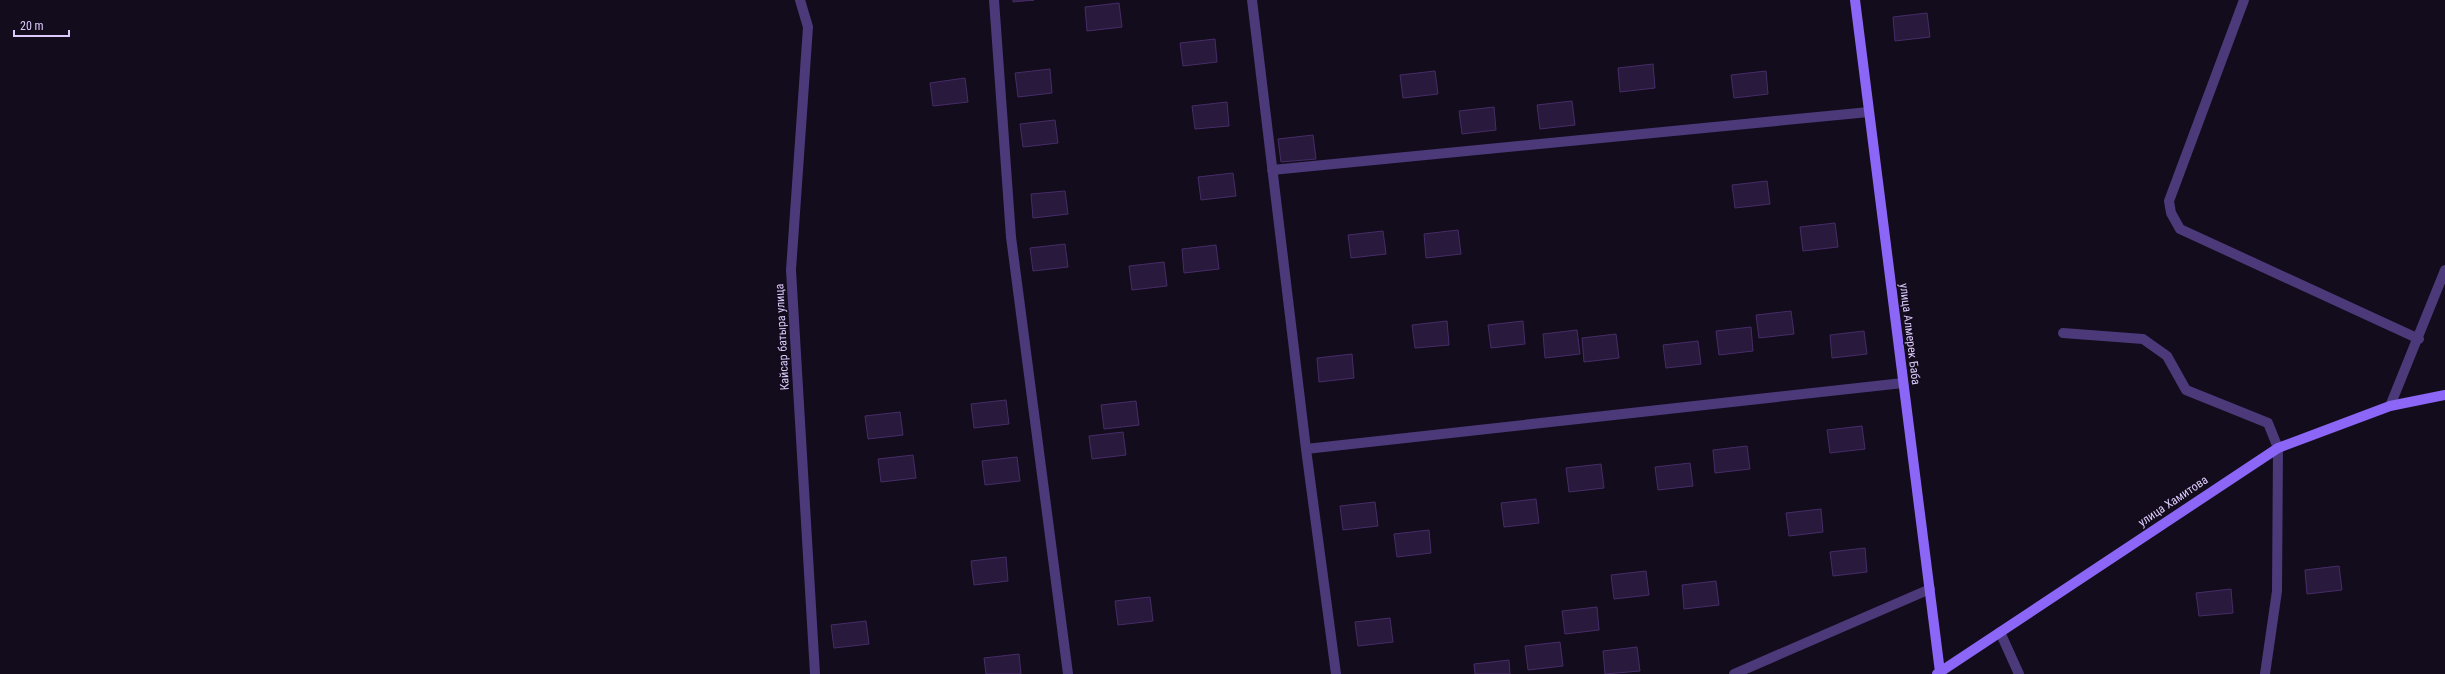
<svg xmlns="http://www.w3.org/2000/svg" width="2445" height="674" viewBox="0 0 2445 674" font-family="'Roboto Condensed',sans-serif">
<rect width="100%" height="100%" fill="#130c1c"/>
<path fill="#29193c" stroke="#462c67" d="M1013,0H1034L1013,2Z
M1119,3L1122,27L1087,31L1085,7Z
M1927,13L1930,37L1895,41L1893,17Z
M1215,39L1217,62L1183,66L1180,43Z
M1653,64L1655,88L1620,92L1618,68Z
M1050,69L1052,93L1018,97L1015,73Z
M1435,71L1438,94L1403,98L1400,75Z
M1766,71L1768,94L1734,98L1731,75Z
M965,78L968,102L933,106L930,83Z
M1572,101L1575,125L1540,129L1537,105Z
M1227,102L1229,126L1195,129L1192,106Z
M1494,107L1496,130L1462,134L1459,111Z
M1055,120L1058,143L1023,147L1020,124Z
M1313,135L1316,159L1281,162L1278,139Z
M1233,173L1236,196L1201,200L1198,177Z
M1767,181L1770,204L1735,208L1732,185Z
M1065,191L1068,214L1033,218L1031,194Z
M1835,223L1838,247L1803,251L1800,227Z
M1458,230L1461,254L1426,258L1424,234Z
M1383,231L1386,254L1351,258L1348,235Z
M1065,244L1068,267L1033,271L1030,248Z
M1216,245L1219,269L1184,273L1182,249Z
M1164,262L1167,286L1132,290L1129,266Z
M1791,311L1794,334L1759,338L1756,315Z
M1447,321L1449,345L1415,348L1412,325Z
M1523,321L1525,344L1491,348L1488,325Z
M1751,327L1753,351L1719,355L1716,331Z
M1577,330L1580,354L1545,358L1543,334Z
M1864,331L1867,354L1832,358L1830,335Z
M1616,334L1619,358L1584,362L1582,338Z
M1698,341L1701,364L1666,368L1663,345Z
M1352,354L1354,378L1319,382L1317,358Z
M1006,400L1009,424L974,428L971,404Z
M1136,401L1139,425L1104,429L1101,405Z
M900,412L903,435L868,439L865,416Z
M1862,426L1865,449L1830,453L1827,430Z
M1123,432L1126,455L1092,459L1089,436Z
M1747,446L1750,469L1715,473L1713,450Z
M913,455L916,478L881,482L878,459Z
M1017,457L1020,481L985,485L982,461Z
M1690,463L1693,486L1658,490L1655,467Z
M1601,464L1604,488L1569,492L1566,468Z
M1536,499L1539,523L1504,527L1501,503Z
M1375,502L1378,526L1343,530L1340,506Z
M1821,509L1823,532L1789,536L1786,513Z
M1429,530L1431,553L1397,557L1394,534Z
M1865,548L1867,572L1833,576L1830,552Z
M1006,557L1008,581L974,585L971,561Z
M2339,566L2342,590L2307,594L2305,570Z
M1646,571L1649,595L1614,599L1611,575Z
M1716,581L1719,605L1684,609L1682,585Z
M2231,589L2233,613L2199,616L2196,593Z
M1150,597L1153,621L1118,625L1115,601Z
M1597,607L1599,630L1565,634L1562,611Z
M1390,618L1393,642L1358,646L1355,622Z
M866,621L869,644L834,648L831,625Z
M1560,642L1563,666L1528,670L1525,646Z
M1637,647L1640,671L1605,674L1603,651Z
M1019,654L1021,674H986L984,658Z
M1509,660L1510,674H1475L1474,664Z"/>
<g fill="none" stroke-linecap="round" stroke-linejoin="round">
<path stroke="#4b3979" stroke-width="10" d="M800,0L808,27L791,270L815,674
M994,0L1011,237L1068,674
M1252,0L1306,449L1336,674
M2244,0L2169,201L2171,213L2180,229L2419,339
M1272,170L1869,112
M2063,333L2143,339L2167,356L2186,390L2268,423L2278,448L2277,591L2265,674
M2390,406L2445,270
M1306,449L1903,383
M2000,632L2019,674
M1734,674L1930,589"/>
<path stroke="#8c66f7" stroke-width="10" d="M1855,0L1940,672
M1937,674L2278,448L2390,406L2445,395"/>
</g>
<g text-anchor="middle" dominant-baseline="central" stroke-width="3" stroke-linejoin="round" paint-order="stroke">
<g font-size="12" fill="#dccafc" stroke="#130c1c">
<text transform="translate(1910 334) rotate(83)">улица Алмерек Баба</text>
<text transform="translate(782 337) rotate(-93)">Кайсар батыра улица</text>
<text transform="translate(2173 501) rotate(-34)">улица Хамитова</text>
</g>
</g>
<path d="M14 30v6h55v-6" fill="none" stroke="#dccafc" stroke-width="2"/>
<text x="20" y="30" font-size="12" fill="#dccafc" stroke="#130c1c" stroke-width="3" paint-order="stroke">20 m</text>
</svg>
